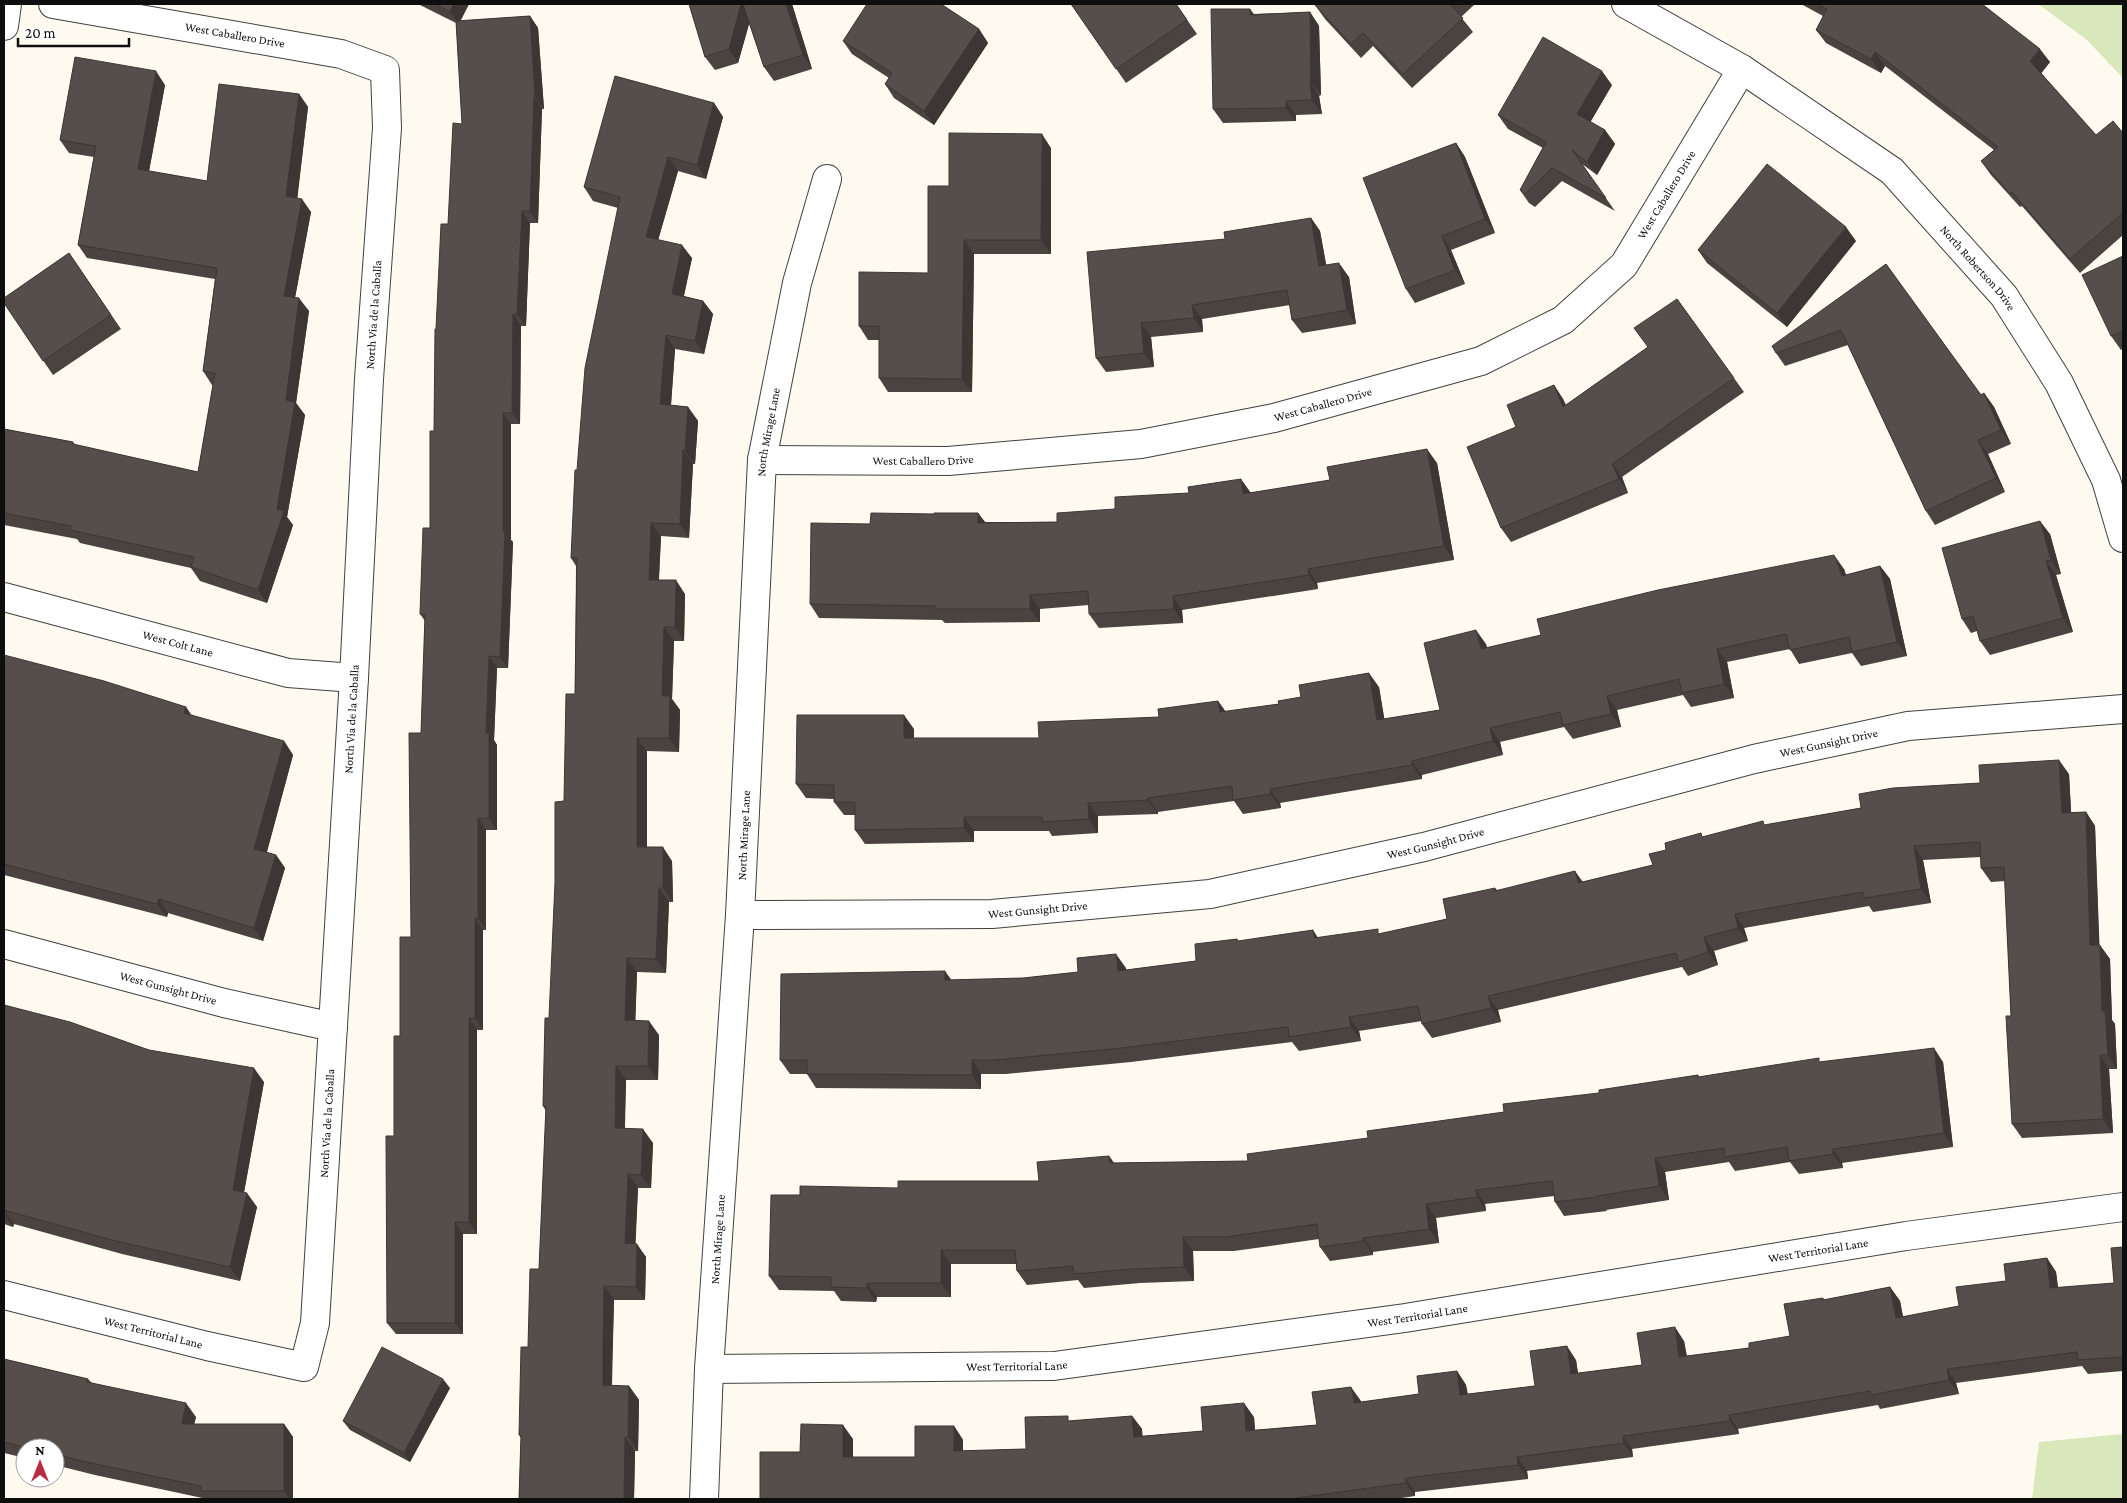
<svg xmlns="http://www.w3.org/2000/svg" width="2127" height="1503" viewBox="0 0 2127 1503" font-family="'Crimson Pro',serif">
<rect width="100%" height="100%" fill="#fefaf0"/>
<path fill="#d8e8bb" d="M2038,4H2123V78L2087,40Z
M2123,1434V1499H2032L2039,1442Z"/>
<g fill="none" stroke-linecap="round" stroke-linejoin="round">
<g stroke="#414141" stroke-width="30">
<g id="street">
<path id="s1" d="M1626,4L1742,69L1892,171L2004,296L2059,383L2106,480L2123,538"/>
<path d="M4,26L7,4"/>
<path id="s2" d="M762,460L948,461L1141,444L1274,418L1481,361L1563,320L1624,265L1742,69"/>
<path id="s3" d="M4,597L288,673L354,678"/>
<path id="s4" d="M740,915L992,914L1210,894L1424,847L1754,759L1908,726L2123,709"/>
<path id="s5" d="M4,944L224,1003L333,1027"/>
<path id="s6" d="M4,1295L207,1346L304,1367L315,1323L354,678L369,379L387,128L385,70L341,54L53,4"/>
<path id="s7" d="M709,1369L1054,1366L1405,1318L1906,1236L2123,1207"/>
<path id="s8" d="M704,1499L709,1369L740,915L762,460L797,283L827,179"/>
</g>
</g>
<use href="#street" stroke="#fff" stroke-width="28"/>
</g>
<path fill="#4a4340" d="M418,4H469L460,21L530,16L538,28L544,109H542L538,223H530L526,326H521L520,424H511V540L513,542L508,668H497L494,740L497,745V830H486V930H483V1030H477V1234H463V1334H396L387,1323L394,1136L400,1036L411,937L421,733L425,621L420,614L430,528L434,431L436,329L448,224L462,124L456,23Z
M689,4H792L812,69L774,81L764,67L749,23L738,63L715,70L705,57Z
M1071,4H1176L1197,34L1126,83Z
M1316,4H1473L1474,5L1461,17L1473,32L1412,88L1373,46L1361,58L1325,19L1315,5Z
M1801,4H1982L2050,62L2041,73L2096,135L2123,133V235L2080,273L2022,206L2020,207L1991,175L1981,161L1994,150L1885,66L1881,73L1826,43L1816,30L1823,16Z
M1310,12L1319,26L1321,95L1319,96L1322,114L1296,115V121L1223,123L1213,109L1254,14Z
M979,29L988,43L934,125L894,98L885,84L889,78L852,54L843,41Z
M165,85L149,171L207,181L299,94L308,107L297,198L311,212L295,297L309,311L296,403L305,415L287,517L293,525L267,603L200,581L191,568L80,543L77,539L4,525V429L73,442L75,445L198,472L213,385H212L203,371L215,279L87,258L78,245L94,157L69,153L60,140Z
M1612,85L1590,122L1605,130L1615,144L1597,175L1582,164L1615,211L1562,181L1535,207L1529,203L1520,190L1543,148L1508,129L1498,115Z
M714,103L723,117L706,179L678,171L658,240L692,258L684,296L703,301L713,314L704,354L675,349L671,405L688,407L698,421L695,464H693L689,538L661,536L659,580L685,594L684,641H674L672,699L680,710L679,752L647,751V847L672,861L673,902H669L666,973L637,972L635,1021L659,1035L658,1080H626L625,1128L653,1143L651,1188H638L635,1243L646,1257L645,1300H614L612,1386H629L639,1400L638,1451H635L634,1499H519L521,1438L519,1435L528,1347L539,1269L546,1111L543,1106L564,801L575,694L576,566L571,558L618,208L593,201L584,187Z
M1456,143L1465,157L1495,233L1451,250L1465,284L1415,303L1406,289Z
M1051,148V254H974L972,392H888L879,378V340H868L859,326L928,273L949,186Z
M1311,218L1320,231L1326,265L1349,277L1356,324L1302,333L1292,320L1290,305L1202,319L1203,332L1151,337L1154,367L1106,372L1096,358L1225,239Z
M1856,241L1787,327L1707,263L1698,250Z
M69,253L121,329L53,375L4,303Z
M2123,256V349L2121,350L2111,336Z
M1886,264L1981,395L1984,393L1994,407L2011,444L1988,454L2005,492L1935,525L1926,511L1848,345L1785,366L1776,353Z
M1677,299L1744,392L1622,477L1628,493L1511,542L1501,528L1516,427L1554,385L1563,399L1566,405L1648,347Z
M1437,463L1454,560L1317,583L1318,589L1182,610L1183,623L1099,628L1089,614V605L1040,609V622L945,623L942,620L819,618L810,604L870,524L978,513L985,522H1057L1115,509L1250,493Z
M2050,534L2061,574L2056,575L2073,632L1990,655L1980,641L1977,631L1971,633L1962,619Z
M1880,566L1890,579L1907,656L1861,666L1852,653L1799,664L1790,649L1727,662L1734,698L1691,707L1683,695L1617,710L1621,727L1573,739L1564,727L1500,742L1503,755L1422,775V779L1280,803L1281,808L1243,814L1234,801L1158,812V814L1098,816V833L1052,836L1049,831H974V842L865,844L855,830V815H844L834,802V799L806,798L796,784L914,729V738H1039L1159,717L1218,701L1226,712L1279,704L1379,687L1384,719L1440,710L1486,644L1487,648L1844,569L1846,575Z
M4,657L186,707L192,716L284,741L293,755L267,852L276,855L285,868L263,941L168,913L167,917L4,875Z
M2069,774L2071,813L2086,812L2095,826L2099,945L2110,959L2112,1020L2115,1024L2117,1069H2109L2113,1133L2022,1138L2012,1124L2011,1016L2005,881L1991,882L1981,868V857L1923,860L1931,903L1873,912L1869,906L1744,928L1748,941L1714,951L1718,965L1688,976L1682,967L1498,1010L1501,1022L1432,1038L1422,1024V1021L1359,1031L1361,1041L1299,1051L1292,1042L1131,1062L1006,1074H981V1089L816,1088L807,1074H790L780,1060L951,980L1023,978L1126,968V970L1196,961L1239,941L1318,938L1381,934L1447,919L1495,888L1497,890L1583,882L1653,865L1666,850L1703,837L1766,825L1861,808L1980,783Z
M4,1005L149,1050L264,1082L244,1192L257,1207L240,1281L122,1254L14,1224L13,1227L4,1224Z
M1821,1062H1943L1953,1147L1842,1163L1843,1168L1799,1174L1790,1162L1735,1171L1729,1162L1665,1172L1669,1200L1606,1210L1607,1211L1564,1216L1555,1202L1554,1196L1485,1204L1486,1211L1436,1218L1439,1243L1373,1252V1255L1330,1261L1320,1247L1319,1239L1234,1251H1193L1194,1281L1140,1283L1084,1288L1078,1280L1027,1285L1017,1271L1016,1264H951V1297H877L876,1302L841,1301L834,1291L779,1290L769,1276L800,1195L898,1188L1039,1181L1109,1156L1114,1163L1248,1161L1504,1112L1599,1093L1698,1075L1699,1077Z
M2123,1247V1371L2088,1374L2082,1366L1956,1383L1959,1394L1880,1409L1878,1405L1738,1429L1739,1434L1632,1449L1633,1457L1527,1471L1528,1479L1415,1492V1496L1395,1499H760L800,1452L853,1439V1457H915L954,1426L963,1440V1451L1026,1449L1071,1421L1132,1416L1142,1429V1436L1203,1431L1254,1417L1255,1430L1317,1425L1361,1401V1402L1419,1394L1457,1371L1466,1385L1468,1394L1535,1386L1576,1360L1578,1373L1642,1365L1684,1341L1687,1356L1749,1348L1790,1336L1823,1298L1824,1300L1890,1287L1900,1301L1903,1317L1959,1306L2006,1281L2047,1258L2056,1272L2058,1288L2114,1283Z
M4,1359L88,1379L92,1383L196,1417L194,1424H284L293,1437V1499H207L95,1475L55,1465V1448H25V1458L4,1453Z
M450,1388L410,1462L350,1430L343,1421Z"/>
<path fill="#3c3734" d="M454,4H469L459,24L450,12Z
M741,4H744L752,14L738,63L729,49Z
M786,4H792L812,69L803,55Z
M1250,9L1260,22L1250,15Z
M1310,12L1319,26L1321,95L1311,82Z
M530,16L538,28L544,109L535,97Z
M979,29L988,43L934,125L924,111Z
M2040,49L2050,62L2040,75L2030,61Z
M1875,52L1885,66L1881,73L1871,59Z
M156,71L165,85L147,182L138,169Z
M1602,71L1612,85L1587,128L1577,114Z
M1310,82L1319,96L1322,114L1312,100Z
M299,94L308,107L296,210L286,196Z
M534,97L542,109L538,223L530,211Z
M1286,101L1296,115V121L1286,108Z
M714,103L723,117L706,179L697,165Z
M1605,130L1615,144L1597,175L1587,162Z
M1042,134L1051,148V254L1041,240Z
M1456,143L1465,157L1495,233L1485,219Z
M668,157L678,171L655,251L646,237Z
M302,199L311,212L293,309L284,296Z
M522,211L530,223L526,326L517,314Z
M1311,218L1320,231L1329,280L1319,266Z
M1846,227L1856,241L1787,327L1777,313Z
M1442,236L1451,250L1465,284L1455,270Z
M964,240L974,254L972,392L962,379Z
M682,245L692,258L681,308L672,294Z
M1339,263L1349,277L1356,324L1347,310Z
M299,298L309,311L296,403L305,415L287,517L293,525L267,603L258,590L277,509L286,400Z
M703,301L713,314L704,354L695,341Z
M1192,305L1202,319L1203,332L1194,318Z
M513,314L521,326L520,424L512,413Z
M1141,323L1151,337L1154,367L1144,353Z
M666,335L675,349L670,418L660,404Z
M1554,385L1563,399L1573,421L1563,407Z
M1984,393L1994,407L2011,444L2001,430Z
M688,407L698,421L695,464L685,451Z
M503,413L511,424V540L513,542L508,668L500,657L503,531Z
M1978,440L1988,454L2005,492L1996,478Z
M1427,449L1437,463L1454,560L1444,546Z
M683,450L693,464L689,538L680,524Z
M1612,464L1622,477L1628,493L1619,479Z
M1241,479L1251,493L1243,494Z
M978,513L988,526L978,523Z
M2040,521L2050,534L2061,574L2051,560Z
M651,523L661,536L658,594L649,580Z
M1834,555L1844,569L1851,590L1842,576Z
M2046,561L2056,575L2073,632L2063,618Z
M1880,566L1890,579L1907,656L1897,642Z
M1308,569L1317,583L1318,589L1309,575Z
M676,580L685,594L684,641L675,627Z
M1030,595L1040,609V622L1030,609Z
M1173,596L1182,610L1183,623L1174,609Z
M664,627L674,641L672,699L680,710L679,752L669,738L662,696Z
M1476,630L1486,644L1490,663L1481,649Z
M1717,649L1727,662L1734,698L1724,684Z
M489,656L497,668L494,740L497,745V830L489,818L486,733Z
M1369,673L1379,687L1387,734L1377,720Z
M1607,696L1617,710L1621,727L1611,714Z
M1218,701L1228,715L1220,712Z
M186,707L195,721L184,713Z
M904,715L914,729V751L904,738Z
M1490,728L1500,742L1503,755L1493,741Z
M637,738L647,751V861L637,847Z
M284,741L293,755L264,862L254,849Z
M2059,760L2069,774L2072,827L2062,813Z
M1412,761L1422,775V779L1412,765Z
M1270,789L1280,803L1281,808L1271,794Z
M1148,798L1158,812V814L1148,800Z
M1088,803L1098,816V833L1089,819Z
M2086,812L2095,826L2100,959L2090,945Z
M964,817L974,831V842L964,828Z
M478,818L486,830V930L478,918Z
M1914,846L1923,860L1931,903L1921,889Z
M663,847L672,861L673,902L663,888Z
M276,855L285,868L263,941L254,928Z
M1575,871L1585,885L1578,883Z
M659,888L669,902L666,973L656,959Z
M159,899L168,913L167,917L157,904Z
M1735,914L1744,928L1748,941L1738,928Z
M475,918L483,930V1030L475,1018Z
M1313,930L1322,944L1314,938Z
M1704,937L1714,951L1718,965L1708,952Z
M2100,945L2110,959L2112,1020L2115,1024L2117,1069L2108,1055L2102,1011Z
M1116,954L1126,968L1127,985L1118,971Z
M627,958L637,972L635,1034L625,1020Z
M945,971L955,985L945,980Z
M1488,996L1498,1010L1501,1022L1491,1008Z
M1349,1017L1359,1031L1361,1041L1351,1027Z
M469,1018L477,1030V1234L469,1222Z
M649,1021L659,1035L658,1080L648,1066Z
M1934,1048L1943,1062L1953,1147L1944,1133Z
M2100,1055L2109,1069L2113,1133L2103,1119Z
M972,1060L981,1074V1089L972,1075Z
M616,1066L626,1080L624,1142L615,1128Z
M254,1068L264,1082L242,1204L233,1190Z
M643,1129L653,1143L651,1188L641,1175Z
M1833,1149L1842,1163L1843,1168L1833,1154Z
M1109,1156L1118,1169L1110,1163Z
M1655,1158L1665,1172L1669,1200L1659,1186Z
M628,1174L638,1188L635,1257L625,1243Z
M1476,1190L1485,1204L1486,1211L1477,1197Z
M247,1193L257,1207L240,1281L230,1267Z
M1426,1204L1436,1218L1439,1243L1429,1229Z
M4,1210L14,1224L13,1227L4,1213Z
M455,1222L463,1234V1334L455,1323Z
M1183,1237L1193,1251L1194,1281L1184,1267Z
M1363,1238L1373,1252V1255L1364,1241Z
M637,1244L646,1257L645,1300L636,1287Z
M941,1250L951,1264V1297L941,1283Z
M2047,1258L2056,1272L2060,1302L2050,1288Z
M867,1283L877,1297L876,1302L867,1288Z
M604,1286L614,1300L612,1363V1399L603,1385V1349Z
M1890,1287L1900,1301L1906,1332L1896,1318Z
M1675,1327L1684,1341L1689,1371L1679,1357Z
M1567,1346L1576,1360L1580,1388L1571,1374Z
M1947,1369L1956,1383L1959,1394L1949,1380Z
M1457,1371L1466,1385L1469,1409L1460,1395Z
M443,1379L450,1388L410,1462L404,1453Z
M629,1386L639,1400L638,1451L628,1437Z
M1351,1387L1361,1401L1364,1417L1354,1403Z
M186,1403L196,1417L191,1437L182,1424Z
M1244,1403L1254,1417L1256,1445L1246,1431Z
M1729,1415L1738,1429L1739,1434L1730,1421Z
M1132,1416L1142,1429L1144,1451L1134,1437Z
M284,1424L293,1437V1499H290L284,1491Z
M843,1425L853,1439V1471L843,1457Z
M954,1426L963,1440V1465L954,1451Z
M1623,1436L1632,1449L1633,1457L1624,1443Z
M625,1437L635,1451L634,1499H624Z
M1517,1457L1527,1471L1528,1479L1518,1465Z
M1405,1478L1415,1492V1496L1406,1483Z"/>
<path fill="#564e4b" stroke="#3c3734" d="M434,4H454L450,12Z
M689,4H741L729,49L705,57Z
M743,4H786L803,55L764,67Z
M867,4H941L979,29L924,111L885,84L892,73L843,41Z
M1071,4H1176L1187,20L1116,69Z
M1316,4H1451H1450L1463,18L1403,74L1363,33L1351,44L1315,5Z
M1817,4H1982L2040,49L2030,61L2096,135L2113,121L2123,133V213L2070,259L2012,192L2010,194L1981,161L1998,147L1875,52L1871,59L1816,30L1827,9Z
M1211,9H1250V15L1310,12L1311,82H1310L1312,100L1286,101V108L1213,109Z
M530,16L535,97H534L530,211H522L517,314H513L512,413H503V531H505L500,657L489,656L486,733H489V818H478V918H475V1018H469V1222H455V1323H387L386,1136H394V1036H400V937H411L409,733H421L425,615L420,614L423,528H430V431H434L435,329H436L441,224H448L453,123L462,124L456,21Z
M1543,37L1602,71L1577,114L1605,130L1587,162L1572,150L1606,198L1552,168L1525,194L1520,190L1546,142L1498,115Z
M75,57L156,71L138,169L207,181L219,84L299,94L286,196L302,199L284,296L299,298L286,400L295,402L277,509L284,511L258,590L191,567L194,557L70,530L71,526L4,513V429L73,442V444L198,472L215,373L203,371L217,268L78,245L96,146L60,140Z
M615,76L714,103L697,165L668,157L646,237L682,245L672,294L703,301L695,341L666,335L660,404L688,407L685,451L683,450L680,524L651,523L649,580H676L675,627H664L662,696H670L669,738H637V847H663V888H659L656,959L627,958L625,1020L649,1021L648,1066H616L615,1128L643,1129L641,1175L628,1174L625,1243L637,1244L636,1287L604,1286L603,1349V1385L629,1386L628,1437H625L624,1499H519L521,1435H519L521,1347H528L530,1269H539L546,1106H543L545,1018H549L555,882V802L564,801L566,694H575L577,558H571L575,470H577L585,368L620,197L584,187Z
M949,133L1042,134L1041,240H964L962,379L879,378V326H859V272L928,273V186H949Z
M1456,143L1485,219L1442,236L1455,270L1406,289L1363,178Z
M1767,164L1846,227L1777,313L1698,250Z
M1311,218L1319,266L1339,263L1347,310L1292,320L1287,290L1192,305L1194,318L1141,323L1144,353L1096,358L1087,252L1225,239L1224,232Z
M69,253L111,315L43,361L4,303V298Z
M2123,256V331L2111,336L2082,275Z
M1886,264L1981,395L1984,393L2001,430L1978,440L1996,478L1926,511L1841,330L1776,353L1772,346Z
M1677,299L1734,378L1612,464L1619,479L1501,528L1467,447L1516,427L1507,405L1554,385L1563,407L1648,347L1634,328Z
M1427,449L1444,546L1308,569L1309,575L1173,596L1174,609L1089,614L1088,591L1030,595V609H935V606L810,604L811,523L870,524L871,513L934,514V513H978V523L1057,522V513L1115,509V497L1189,493L1188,487L1241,479L1243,494L1330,480L1327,467Z
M2040,521L2051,560L2046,561L2063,618L1980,641L1973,616L1962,619L1942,548Z
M1834,555L1842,576L1880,566L1897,642L1852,652L1849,637L1790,650L1786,634L1717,649L1724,684L1682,693L1679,679L1607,696L1611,714L1563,725L1560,712L1490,728L1493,741L1412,761V765L1270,789L1271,794L1233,800L1232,786L1148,798V800L1088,803L1089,819L1043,822L1042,817H964V828L855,830V802H834V785L796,784L797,715H904V738H1039L1038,722L1159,717L1158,709L1218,701L1220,712L1279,704L1278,701L1301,697L1299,685L1369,673L1377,720L1440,710L1424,643L1476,630L1481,649L1541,635L1537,619L1658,590Z
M4,655L104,681L186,707L184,713L284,741L254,849L276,855L254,928L159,899L157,904L4,864Z
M2059,760L2062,813L2086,812L2090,945H2100L2102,1011H2105L2108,1055H2100L2103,1119L2012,1124L2006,1016H2011L2004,867L1981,868L1980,842L1914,846L1921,889L1864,898L1863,892L1735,914L1738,928L1704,937L1708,952L1679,962L1676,953L1488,996L1491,1008L1422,1024L1418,1006L1349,1017L1351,1027L1289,1037L1288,1027L1121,1048L996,1060H972V1075L807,1074V1060H780L781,974L945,971V980L1023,978L1078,972L1077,958L1116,954L1118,971L1196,961L1195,944L1237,939L1238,941L1313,930L1314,938L1378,929V934L1447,919L1443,899L1495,888V891L1575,871L1578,883L1653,865L1649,854L1666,850L1665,843L1701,833L1702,837L1763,821L1764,825L1861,808L1859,794L1893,788L1980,783L1979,765Z
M4,1005L70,1022L149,1050L254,1068L233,1190L247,1193L230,1267L112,1240L4,1210V1212Z
M1934,1048L1944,1133L1833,1149V1154L1789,1161L1787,1147L1725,1157L1724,1148L1655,1158L1659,1186L1597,1196V1197L1555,1202L1552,1181L1476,1190L1477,1197L1426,1204L1429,1229L1363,1238L1364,1241L1320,1247L1317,1224L1225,1237H1183L1184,1267L1131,1269L1074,1274L1073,1266L1017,1271L1015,1250H941V1283H867V1288L831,1287V1277L769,1276L771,1195H800V1186L898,1188V1181H1039L1037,1162L1109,1156L1110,1163L1248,1161L1247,1154L1368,1138L1367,1131L1504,1112L1503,1104L1599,1093V1090L1698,1075V1077L1819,1058V1062Z
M2123,1247V1357L2078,1360L2077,1352L1947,1369L1949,1380L1871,1395L1870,1391L1729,1415L1730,1421L1623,1436L1624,1443L1517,1457L1518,1465L1405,1478L1406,1483L1296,1498V1499H760V1452H800L801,1424L843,1425V1457H915V1426H954V1451L1026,1449L1025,1417L1068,1416V1421L1132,1416L1134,1437L1203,1431L1201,1407L1244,1403L1246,1431L1317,1425L1312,1392L1351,1387L1354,1403L1419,1394L1417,1376L1457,1371L1460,1395L1535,1386L1530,1351L1567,1346L1571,1374L1642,1365L1637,1333L1675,1327L1679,1357L1749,1348V1343L1790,1336L1784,1304L1823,1298V1300L1890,1287L1896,1318L1959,1306L1956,1287L2006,1281L2004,1264L2047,1258L2050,1288L2114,1283L2111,1248Z
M382,1347L443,1379L404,1453L343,1421Z
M4,1359L88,1379L87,1382L186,1403L182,1424H284V1491H201V1486L86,1462L55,1454V1448H29L4,1442Z"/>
<g text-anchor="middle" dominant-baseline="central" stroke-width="5" stroke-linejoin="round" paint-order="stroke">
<g font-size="12" fill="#0e0e0e" stroke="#fff">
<text transform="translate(235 35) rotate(10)">West Caballero Drive</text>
<text stroke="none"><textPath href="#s2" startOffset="986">West Caballero Drive</textPath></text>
<text stroke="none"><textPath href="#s1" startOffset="444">North Robertson Drive</textPath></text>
<text stroke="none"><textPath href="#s6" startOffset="1364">North Via de la Caballa</textPath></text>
<text stroke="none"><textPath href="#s2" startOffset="566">West Caballero Drive</textPath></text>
<text stroke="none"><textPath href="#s8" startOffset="1069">North Mirage Lane</textPath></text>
<text stroke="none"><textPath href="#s2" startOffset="161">West Caballero Drive</textPath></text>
<text stroke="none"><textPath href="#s3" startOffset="180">West Colt Lane</textPath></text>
<text stroke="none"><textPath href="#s6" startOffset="959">North Via de la Caballa</textPath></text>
<text stroke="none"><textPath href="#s4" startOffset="1108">West Gunsight Drive</textPath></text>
<text stroke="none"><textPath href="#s8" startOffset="665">North Mirage Lane</textPath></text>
<text stroke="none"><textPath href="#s4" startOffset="702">West Gunsight Drive</textPath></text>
<text stroke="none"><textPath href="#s4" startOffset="298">West Gunsight Drive</textPath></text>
<text stroke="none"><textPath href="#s5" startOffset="170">West Gunsight Drive</textPath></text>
<text stroke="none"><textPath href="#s6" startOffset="554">North Via de la Caballa</textPath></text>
<text stroke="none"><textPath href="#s8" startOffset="260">North Mirage Lane</textPath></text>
<text stroke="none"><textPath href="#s7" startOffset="1118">West Territorial Lane</textPath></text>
<text stroke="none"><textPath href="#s7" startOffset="712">West Territorial Lane</textPath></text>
<text stroke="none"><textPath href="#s6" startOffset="154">West Territorial Lane</textPath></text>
<text stroke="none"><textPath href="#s7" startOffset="308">West Territorial Lane</textPath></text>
</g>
</g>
<rect width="2127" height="1503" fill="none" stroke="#0e0e0e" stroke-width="10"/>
<g transform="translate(40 1463)"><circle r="24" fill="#ffffff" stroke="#9f9f9f"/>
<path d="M0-4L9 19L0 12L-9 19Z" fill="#b92c44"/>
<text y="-8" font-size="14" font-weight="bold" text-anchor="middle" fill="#0e0e0e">N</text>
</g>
<path d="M18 38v8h111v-8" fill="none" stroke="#0e0e0e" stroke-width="2.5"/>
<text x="25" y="38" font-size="15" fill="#0e0e0e" stroke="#ffffff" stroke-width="4" paint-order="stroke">20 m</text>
</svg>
